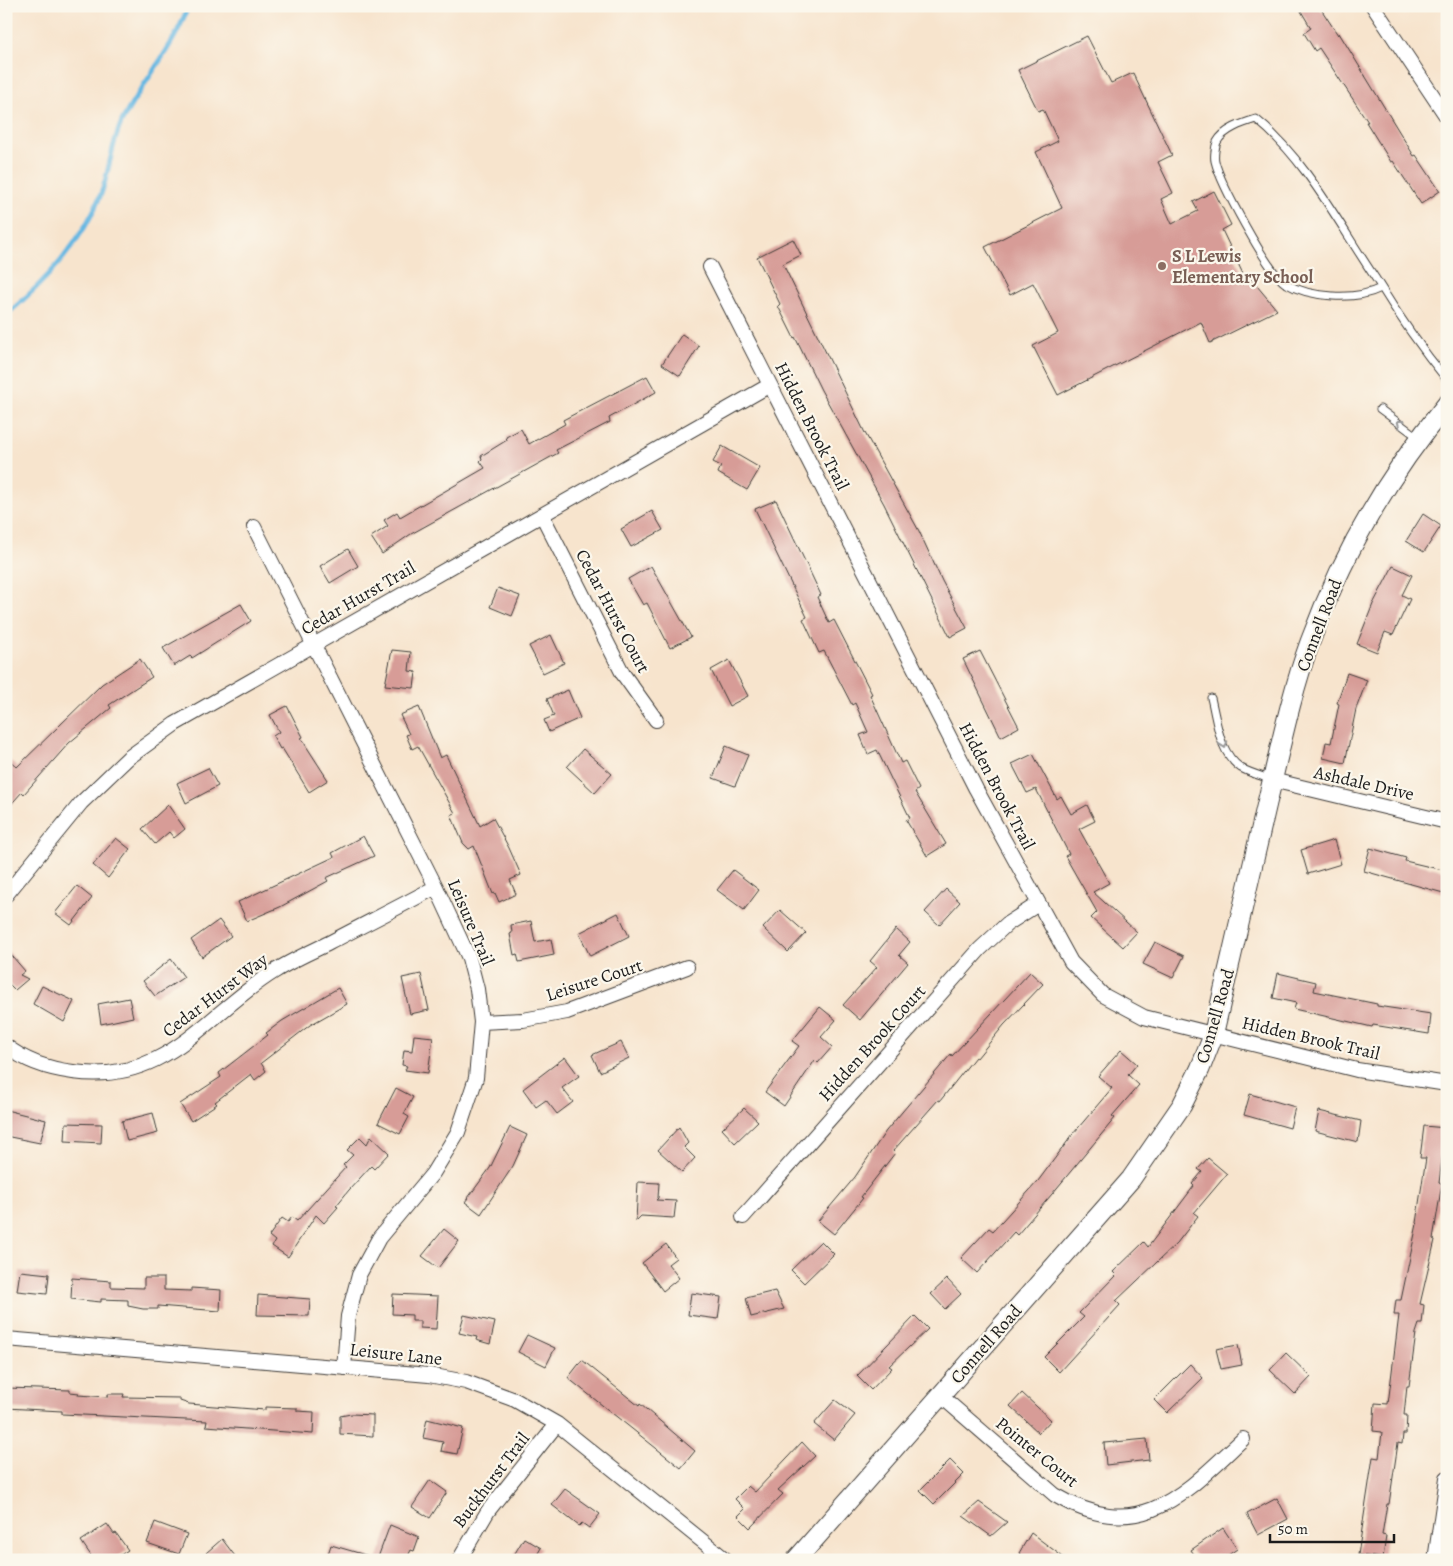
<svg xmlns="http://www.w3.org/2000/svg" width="1453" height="1566" viewBox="0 0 1453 1566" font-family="Alegreya,serif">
<rect width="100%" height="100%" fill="#fbf7ec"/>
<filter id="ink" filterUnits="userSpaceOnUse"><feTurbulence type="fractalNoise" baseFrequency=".02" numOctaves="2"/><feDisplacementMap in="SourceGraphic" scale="10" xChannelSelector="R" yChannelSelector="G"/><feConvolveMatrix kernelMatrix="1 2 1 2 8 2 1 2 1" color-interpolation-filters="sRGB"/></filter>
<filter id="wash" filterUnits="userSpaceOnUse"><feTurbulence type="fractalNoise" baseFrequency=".0096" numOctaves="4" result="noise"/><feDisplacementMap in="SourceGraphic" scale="20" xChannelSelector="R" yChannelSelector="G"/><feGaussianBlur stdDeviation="1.12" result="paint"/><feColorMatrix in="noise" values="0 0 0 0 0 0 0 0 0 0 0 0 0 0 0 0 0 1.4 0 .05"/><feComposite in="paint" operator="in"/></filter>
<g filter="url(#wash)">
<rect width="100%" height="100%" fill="#f7e4cd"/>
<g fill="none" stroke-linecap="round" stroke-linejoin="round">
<path stroke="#67b8e2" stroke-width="5" d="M6,315C45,282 82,243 101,194C110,170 111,144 122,121C142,82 174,49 188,6"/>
</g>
<g id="blocks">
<path fill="#d79c97" d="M1298,6H1319L1338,35L1339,33L1414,156L1416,155L1440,191L1421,204L1393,161L1391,162L1366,122H1368L1319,48L1315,51L1304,33L1311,28Z
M1087,36L1111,83L1133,73L1172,155L1158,162L1173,193L1161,199L1172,224L1198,211L1193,202L1214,191L1231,225L1222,230L1244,276L1247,274L1277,310L1210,343L1201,322L1058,395L1033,346L1058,333L1033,283L1010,295L985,247L1062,208L1036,152L1058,141L1043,109L1038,111L1018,70Z
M793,239L801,255L783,264L865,433L919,531L942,581L967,628L950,637L884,504L821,390L795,337L794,338L778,306L780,304L757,257Z
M682,334L699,346L680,376L662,364Z
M647,376L656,392L609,418L610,422L556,450L558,453L411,534L382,554L371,537L388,526L384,520L397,512L400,517L485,468L480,461L482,459L481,456L507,440L506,437L521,429L529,444L565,424L563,420Z
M722,446L760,468L747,490L718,473L721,466L713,462Z
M776,500L821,595L817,597L829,623L834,620L872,694L870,695L901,763L905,761L919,789L915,792L946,844L927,856L906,820L910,818L877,750L868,754L860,735L868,732L855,703L852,705L824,651L819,653L803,619L807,617L755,509Z
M652,511L663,530L631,547L621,529Z
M1423,514L1441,526L1424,552L1406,541Z
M348,549L358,566L330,583L320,566Z
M651,566L691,637L670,648L647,603L643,605L628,579Z
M1393,566L1412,575L1402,595L1410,599L1393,635L1385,632L1377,652L1357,644L1373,604Z
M498,588L520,596L512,616L490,607Z
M241,604L251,621L192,658L190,656L174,666L163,648Z
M551,635L564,663L543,673L529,646Z
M392,650L411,652L409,671L416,672L414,688L385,685Z
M980,651L1019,727L1001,737L963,659Z
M140,659L152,677L109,705L111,708L69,743L24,794L22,792L6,810V757L17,767L102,684Z
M729,660L748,696L729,706L711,670Z
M1347,673L1367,680L1356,709L1345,763L1323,758L1326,742L1331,743L1339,704L1337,703Z
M568,690L580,718L549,732L544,720L554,716L547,699Z
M287,706L303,737L301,738L328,780L309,792L282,748L280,749L273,736L279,732L270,715Z
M419,707L440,758L446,755L480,826L493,818L509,848L521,875L510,880L516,894L499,902L495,893L493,894L474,846L469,849L463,843L451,815L455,813L418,746L412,749L406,735L409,734L400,715Z
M726,746L748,755L735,786L713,778Z
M583,749L612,774L595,793L567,767Z
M1033,754L1057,799L1061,796L1071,814L1087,805L1095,821L1079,829L1109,883L1093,892L1137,932L1123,947L1091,918L1097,912L1065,856L1069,854L1036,789L1027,793L1012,764Z
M208,768L218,786L186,803L177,783Z
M168,805L185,829L174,838L169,832L155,844L142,829Z
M363,836L374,856L326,878L328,881L280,907L247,921L238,902L334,857L332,853Z
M116,838L130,849L108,878L93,865Z
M1334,840L1341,864L1308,874L1301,850Z
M1370,848L1406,858L1405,861L1447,871V894L1364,871Z
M733,870L759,890L744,910L717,890Z
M77,886L92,898L71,925L55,913Z
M946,889L960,902L939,925L925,912Z
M780,910L806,933L788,952L763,928Z
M618,913L629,936L590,956L579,933Z
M219,920L231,936L202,957L191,940Z
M531,921L535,942L551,939L554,955L519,962L517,954L514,955L510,934L512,933L511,925Z
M896,929L910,942L899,955L908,963L860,1020L843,1005L877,967L870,961Z
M1155,942L1184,956L1173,978L1143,964Z
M6,949L25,971L20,975L28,979L15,990L9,984L6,986Z
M171,959L184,977L155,996L143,981Z
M1030,972L1043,984L1004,1025L977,1058L975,1057L940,1101L938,1100L893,1151L895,1153L861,1197L863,1198L834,1234L818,1221L855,1177L886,1131L951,1054L952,1056Z
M1278,973L1316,982L1314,991L1377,1004V1006L1431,1014L1429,1034L1373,1025L1372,1027L1294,1009L1296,1003L1273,998Z
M421,974L429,1010L410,1014L402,978Z
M42,986L74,1001L64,1022L33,1004Z
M338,988L347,1004L310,1025L261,1063L266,1071L255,1080L251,1074L215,1102L217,1104L191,1121L180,1104L221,1077L219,1073L268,1035L266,1033L282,1021Z
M129,998L133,1017L101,1024L98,1004Z
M820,1007L836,1020L821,1037L832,1047L818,1063L815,1060L784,1106L765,1092L799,1046L792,1041Z
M414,1035L433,1037L428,1073L405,1070L407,1066L402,1065L404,1050L412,1051Z
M621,1042L629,1058L600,1072L592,1055Z
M1121,1050L1137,1064L1128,1075L1139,1085L1112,1116L1115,1118L1052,1194L1017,1235L1014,1232L977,1273L961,1258L989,1228L993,1231L1038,1181L1073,1134L1112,1088L1098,1076Z
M565,1057L579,1076L562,1088L573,1102L557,1114L546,1100L536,1107L523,1089Z
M396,1088L413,1097L404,1114L409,1117L400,1134L378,1123Z
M1250,1094L1295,1107L1290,1128L1244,1115Z
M744,1108L758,1121L735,1143L722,1129Z
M6,1110L46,1120L40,1143L10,1137L6,1134Z
M1319,1111L1361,1121L1358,1142L1315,1131Z
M153,1113L158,1133L127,1141L122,1121Z
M66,1123L102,1124L101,1143L65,1141Z
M1424,1126L1446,1128L1439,1183H1442L1433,1239L1435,1240L1420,1304L1424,1305L1422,1324H1419L1416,1333L1409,1386H1407L1404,1415H1407L1406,1434H1403L1402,1444L1398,1443L1389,1504H1387L1382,1535L1386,1536L1383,1558L1358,1555L1373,1457L1379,1458L1382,1432L1373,1431L1375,1403L1388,1404L1399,1315H1394L1396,1300H1401L1417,1224L1416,1223L1426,1158H1420Z
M510,1127L527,1135L513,1166L481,1214L465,1202L490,1168Z
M679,1127L688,1143L684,1147L695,1158L682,1172L658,1150Z
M371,1136L389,1153L374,1169L371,1166L349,1190L336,1206L338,1207L324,1223L316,1215L288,1257L272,1246L275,1241L269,1236L282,1218L288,1222L292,1217L297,1221L346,1167L343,1165L353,1155L347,1150L360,1137L367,1144Z
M1208,1158L1227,1174L1194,1213L1198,1216L1177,1243L1116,1301L1120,1305L1059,1372L1044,1357L1084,1317L1079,1313L1116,1275L1113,1272L1144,1242L1148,1247L1194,1186L1192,1184L1202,1172L1198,1169Z
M638,1182L659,1183L658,1198L656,1200L676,1201L674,1218L641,1216L636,1221Z
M444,1229L459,1241L438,1268L422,1256Z
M821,1241L834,1254L804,1283L791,1270Z
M666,1244L676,1258L668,1264L679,1278L663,1291L642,1263Z
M20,1271L49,1274L47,1294L17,1291Z
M72,1278L111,1281V1287L144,1288V1278H164V1290L191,1291V1288L221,1290L220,1311L158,1306V1309H143L128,1306V1300L101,1299V1302L71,1299Z
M947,1279L961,1294L945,1309L931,1294Z
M775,1291L784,1309L751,1317L746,1298Z
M691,1293L721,1297L718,1319L688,1315Z
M393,1294L438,1296L436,1329L420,1328V1321H412V1315L392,1314Z
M258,1295L310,1299L309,1316L257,1315Z
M464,1315L495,1322L490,1344L476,1340L477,1337L459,1333Z
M915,1316L928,1329L889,1366L892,1368L871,1390L857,1376Z
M527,1335L555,1348L546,1366L518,1352Z
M1238,1345L1242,1365L1221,1369L1216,1349Z
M1286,1353L1311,1377L1295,1394L1270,1370Z
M582,1360L639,1406L640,1404L695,1451L681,1468L568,1378Z
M1190,1364L1203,1378L1167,1413L1154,1400Z
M6,1388L70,1390V1392L79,1393L78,1395L108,1397V1394H124L123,1397L180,1398V1401L189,1404L265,1410V1407L297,1408V1411L314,1412L313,1434L206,1426L207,1421L62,1414V1411L6,1408Z
M1022,1393L1051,1420L1039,1433L1010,1406Z
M835,1400L855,1415L834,1440L814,1424Z
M351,1414L373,1415V1436L340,1434V1416Z
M427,1419L463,1428L457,1454L441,1451L443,1442L423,1438Z
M1147,1439L1149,1460L1106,1465L1104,1443Z
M802,1442L815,1456L778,1490L783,1494L750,1528L738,1516L745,1509L735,1499L748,1486L755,1492Z
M950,1460L964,1474L934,1504L920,1490Z
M430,1480L447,1492L430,1518L412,1507Z
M565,1489L600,1514L589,1528L582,1523L579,1526L552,1505Z
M1277,1498L1288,1519L1258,1535L1247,1514Z
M979,1502L1007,1522L991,1536L963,1516Z
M155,1522L187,1534L179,1554L147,1543Z
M107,1524L114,1534L116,1533L128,1550L113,1560H94L81,1541Z
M390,1525L419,1537L414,1551L411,1550L406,1560H377Z
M1223,1528L1237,1549L1221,1560H1198L1191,1550Z
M1031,1533L1067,1560H1027L1019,1553Z
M524,1538L541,1548L534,1560H511Z
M222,1539L238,1560H212L206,1553Z
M331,1545L369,1556V1560H326Z"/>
</g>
</g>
<g filter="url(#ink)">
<use href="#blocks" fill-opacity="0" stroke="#3d3a37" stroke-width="1"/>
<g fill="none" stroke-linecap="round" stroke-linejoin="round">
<g stroke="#3d3a37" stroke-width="9">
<path id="lane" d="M1381,288C1355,301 1310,298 1285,283C1268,272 1220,183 1215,161C1214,157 1215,147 1217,142C1224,129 1243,123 1256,119C1306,159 1340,226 1376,279C1398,315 1420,347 1447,380
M1380,409L1419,438
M1211,698C1217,722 1219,753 1241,768C1250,773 1261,776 1270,779"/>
</g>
<g stroke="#3d3a37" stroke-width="16">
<path id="street" d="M1373,6L1447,117
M710,267L976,789L1071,962L1103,995L1144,1017L1357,1070L1447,1084
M542,515L623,674L656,720
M254,527L436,887L469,958L477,989L481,1022L476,1078L458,1132L433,1173L379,1238L359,1275L348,1316L344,1368
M1272,780L1447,822
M6,895L81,803L128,758L175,724L770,385
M481,1022L523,1020L567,1012L687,967
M6,1046C25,1061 49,1069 73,1072C168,1085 205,1014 275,971C292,960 311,952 329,943C365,924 401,906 436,887
M743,1217L980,949L1007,924L1038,904
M6,1339L429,1375L466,1382L515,1400L557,1424L726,1560
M941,1396L1055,1495C1140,1545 1183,1495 1243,1439
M459,1560L488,1511L557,1424
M1435,1560L1447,1478"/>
</g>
<g stroke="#3d3a37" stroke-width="21">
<path id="secondary" d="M796,1560L1131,1179L1182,1105L1200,1069L1213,1036C1231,958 1249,881 1267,803C1280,749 1291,694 1310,642C1342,555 1388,475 1447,404"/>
</g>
<use href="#lane" stroke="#fff" stroke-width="7"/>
<use href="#street" stroke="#fff" stroke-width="14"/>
<use href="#secondary" stroke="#fff" stroke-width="19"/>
</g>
<defs><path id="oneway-chevron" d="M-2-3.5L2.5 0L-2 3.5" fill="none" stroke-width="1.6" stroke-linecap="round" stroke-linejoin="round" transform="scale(1.25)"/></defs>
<g stroke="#999">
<use href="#oneway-chevron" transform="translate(1400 423) rotate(-143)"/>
<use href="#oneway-chevron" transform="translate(1224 745) rotate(70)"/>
</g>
</g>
<circle fill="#8d6e63" stroke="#fbf7ec" stroke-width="2" cx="1162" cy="266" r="5"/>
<g text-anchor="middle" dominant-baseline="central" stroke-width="4.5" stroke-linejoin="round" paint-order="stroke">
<g font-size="18" font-weight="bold" fill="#785e54" stroke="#fbf7ec" text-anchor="start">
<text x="1172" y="256">S L Lewis<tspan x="1172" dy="21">Elementary School</tspan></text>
</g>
<g font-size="18" fill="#1c1c1c" stroke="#fbf7ec">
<text transform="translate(812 426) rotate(63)">Hidden Brook Trail</text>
<text transform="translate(358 598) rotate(-30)">Cedar Hurst Trail</text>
<text transform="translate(613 611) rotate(62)">Cedar Hurst Court</text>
<text transform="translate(1319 625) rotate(-69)">Connell Road</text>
<text transform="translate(1364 783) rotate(13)">Ashdale Drive</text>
<text transform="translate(997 786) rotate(62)">Hidden Brook Trail</text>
<text transform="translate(471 922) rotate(67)">Leisure Trail</text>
<text transform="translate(594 980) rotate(-18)">Leisure Court</text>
<text transform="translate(215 995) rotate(-37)">Cedar Hurst Way</text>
<text transform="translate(1215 1016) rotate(-74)">Connell Road</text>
<text transform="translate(1311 1038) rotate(13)">Hidden Brook Trail</text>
<text transform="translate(872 1043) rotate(-48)">Hidden Brook Court</text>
<text transform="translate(986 1344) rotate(-49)">Connell Road</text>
<text transform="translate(396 1354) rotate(6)">Leisure Lane</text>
<text transform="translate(1037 1452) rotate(39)">Pointer Court</text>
<text transform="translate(491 1480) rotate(-53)">Buckhurst Trail</text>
</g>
</g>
<rect width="1453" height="1566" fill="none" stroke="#fbf7ec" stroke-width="25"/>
<path d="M1270 1534v8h124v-8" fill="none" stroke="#1c1c1c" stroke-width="2.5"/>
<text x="1278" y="1534" font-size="15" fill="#1c1c1c" stroke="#fbf7ec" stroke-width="4" paint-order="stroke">50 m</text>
</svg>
